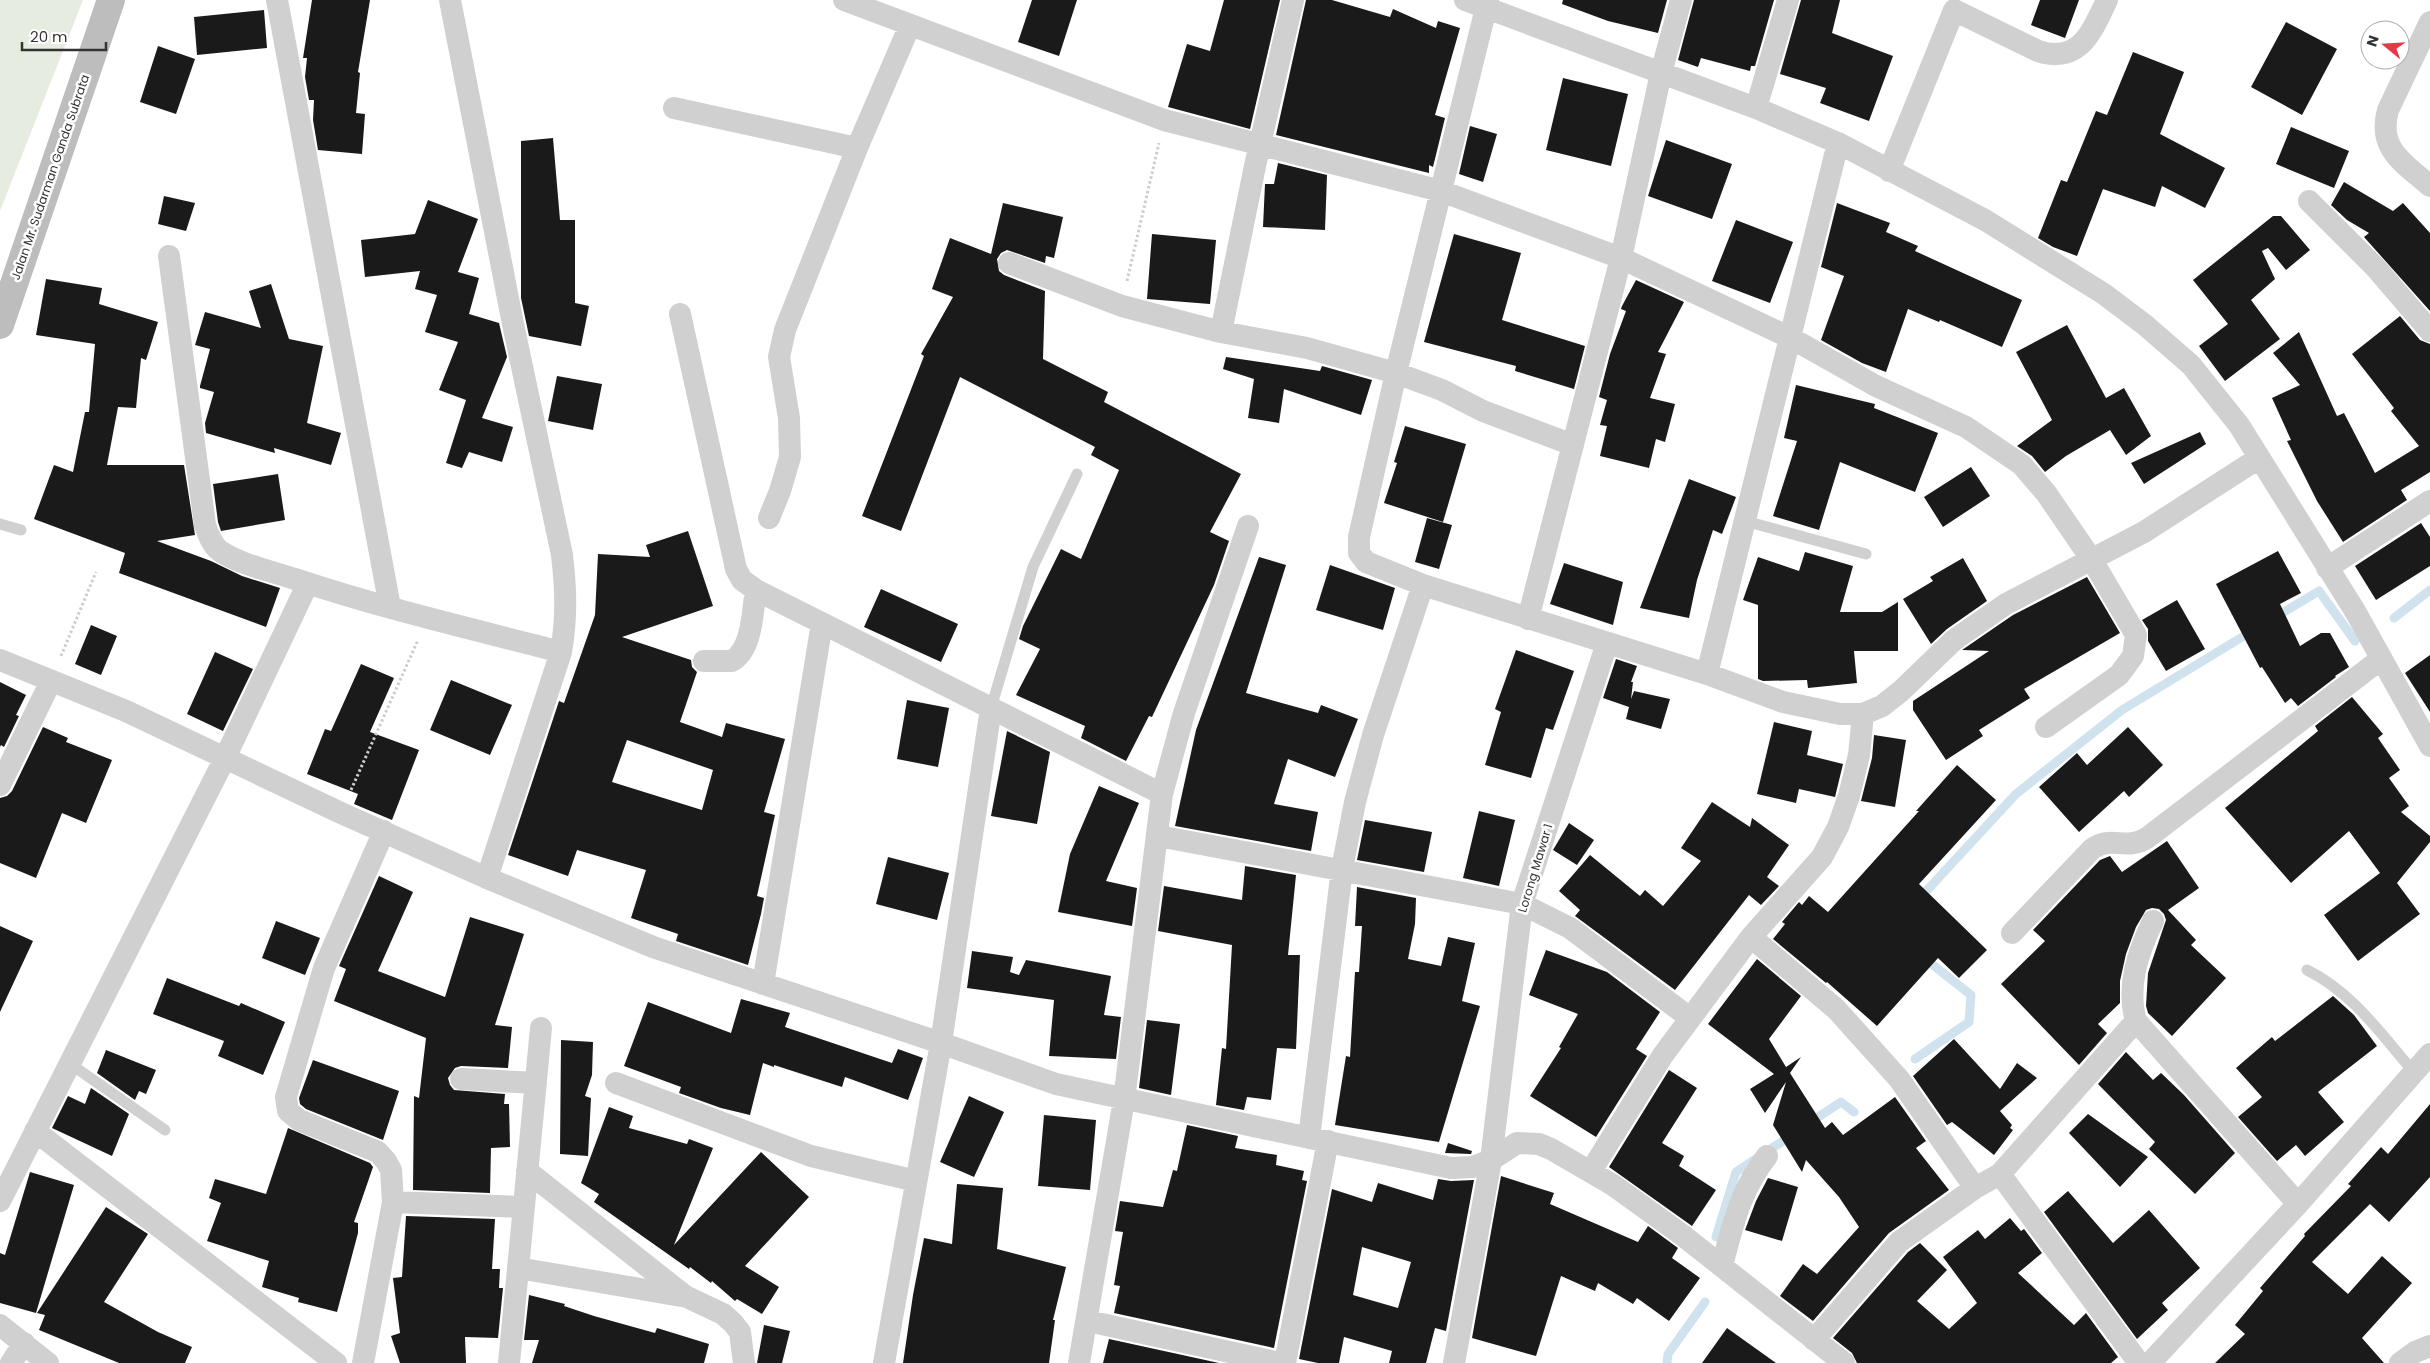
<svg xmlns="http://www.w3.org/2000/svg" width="2430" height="1363" viewBox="0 0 2430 1363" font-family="Poppins,sans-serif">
<rect width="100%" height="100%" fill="#fff"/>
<path fill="#e6ecdf" d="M0,0H83L0,211Z"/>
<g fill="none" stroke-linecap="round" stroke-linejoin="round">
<path stroke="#cfe2ee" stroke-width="9" d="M2274,618L2319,591L2355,641
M2394,618L2430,590
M1918,900L2016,794L2122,710L2252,631
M1915,1059L1969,1022L1971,995L1924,958
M1809,1123L1841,1102L1854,1112
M1716,1237L1736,1172L1792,1135
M1667,1363L1668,1354L1705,1302"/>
</g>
<path fill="#1a1a1a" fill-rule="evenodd" d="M312,0H370L358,72L360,73L356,113L365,114L362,154L318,150L313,120L314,100H309L305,77L307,58H303Z
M1032,0H1077L1059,56L1018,42Z
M1224,0H1280L1250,129L1168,107L1187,44L1210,51Z
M1306,0H1332L1390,17L1393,9L1436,28L1438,21L1460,28L1435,115L1445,118L1433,167L1429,165V173L1276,135Z
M1563,0H1667L1658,33L1608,21L1562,4Z
M1694,0H1774L1755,66H1751L1750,71L1701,58L1698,67L1678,60Z
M1801,0H1840L1832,33L1893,56L1869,121L1820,103L1826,88L1780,74Z
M2040,0H2079L2065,38L2031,25Z
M264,10L267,48L197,55L194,17Z
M2286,22L2337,49L2302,115L2251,87Z
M158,46L195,59L176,114L140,102Z
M2133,52L2184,72L2160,134L2225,168L2205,208L2162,186L2155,207L2103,189L2077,256L2053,247L2038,238L2061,180L2067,182L2096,111L2107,115Z
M1563,78L1628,94L1611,166L1546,150Z
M1470,126L1497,134L1483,182L1459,174Z
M2291,127L2349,151L2334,188L2276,164Z
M553,138L560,220H575V303L589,306L581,346L529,336L521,298V141Z
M1666,140L1732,164L1712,219L1648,196Z
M1278,163L1327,175L1325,230L1263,227L1265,184H1274Z
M2344,182L2393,211L2403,203L2430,233V311L2364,237L2369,233L2347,220L2331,205Z
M164,196L195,203L186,231L158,224Z
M428,200L478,219L458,272L479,278L469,314L499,323L507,357L482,418L513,427L502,462L469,452L462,468L446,463L466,400L439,390L458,342L425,332L437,295L415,289L420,271L365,277L361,240L415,234Z
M1003,203L1063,217L1054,258L1046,256L1045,263L1007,250L1001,253L997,259L999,271L1004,275L1045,291L1043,359L1108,392L1104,402L1241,474L1210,532L1229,541L1214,585L1152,717L1149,716L1126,761L1081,738L1085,726L1016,695L1040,649L1019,639L1023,626L1061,549L1081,559L1119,470L1091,455L1095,447L960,377L901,531L862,516L924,356L921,354L953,297L932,289L950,238L991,254Z
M1837,203L1890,223L1886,232L1918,246L1915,251L2022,300L2002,347L1940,320L1939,322L1908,309L1886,372L1862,363L1821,340L1844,276L1821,267Z
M2273,216H2281L2310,250L2286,270L2268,248L2262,251L2275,279L2251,300L2280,339L2225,381L2199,346L2228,324L2193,280Z
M1736,220L1793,242L1770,303L1712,281Z
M1152,234L1216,240L1210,304L1147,299Z
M1454,234L1521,253L1502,320L1585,346L1574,389L1515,371L1516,366L1424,342Z
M46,279L102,288L99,304L158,322L146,360L141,358L136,408L118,407L107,465H184L195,535L157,541L211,561L242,576L280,588L266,627L119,573L125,553L34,519L54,465L73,472L85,412H89L95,344L36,335Z
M1636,280L1684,302L1658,352L1666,354L1650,398L1675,404L1665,442L1656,439L1649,468L1600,456L1607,426L1600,425L1607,400L1599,397L1610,354L1626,311L1621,309L1622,306Z
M271,284L289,339L323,346L307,423L341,433L331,465L274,448L275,453L206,433L205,423L214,392L200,388V386L210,349L195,345L205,312L261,328L249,291Z
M2400,316L2420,340L2430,344V472L2401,490L2407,500L2343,542L2317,501L2287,441L2291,440L2272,398L2300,385L2273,353L2299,332L2337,416L2344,413L2375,473L2419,446L2391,411L2394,408L2352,354Z
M2067,325L2106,398L2124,388L2151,436L2126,455L2110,430L2066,456L2045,472L2032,456L2017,446L2052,420L2016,352Z
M1226,357L1320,371L1322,366L1372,380L1361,415L1284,389L1279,423L1248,418L1254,379L1223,369Z
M557,376L602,384L593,430L548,421Z
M1796,385L1875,404L1874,408L1938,433L1915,492L1840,462L1819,530L1773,516L1797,441L1784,438Z
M1405,426L1466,444L1443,522L1384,503L1397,463L1394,462Z
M2200,432L2206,444L2144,484L2131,463Z
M1971,467L1990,496L1943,527L1924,497Z
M278,474L285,520L221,531L218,522L213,484Z
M1689,479L1736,497L1722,534L1713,530L1697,580L1689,618L1640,608Z
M1427,518L1452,525L1439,569L1415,562Z
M2421,523L2430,537V566L2376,600L2355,566Z
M688,531L713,606L622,637L691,660L692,667L697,672L680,722L722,737L726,723L785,739L764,812L775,815L757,896L764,898L761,914L748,965L676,941L678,934L631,918L646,870L577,850L568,876L508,855L559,701L564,703L595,615L598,554L650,557L646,545ZM627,740L713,770L702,810L612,782Z
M2278,551L2301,593L2280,604L2300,646L2321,633H2330L2349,667L2335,676L2336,677L2298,706L2291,698L2285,703L2262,667L2260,668L2216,584Z
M1805,552L1853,566L1840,612H1882L1898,602V651H1854L1857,683L1808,688L1807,680L1763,681L1758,679V605L1743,600L1758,557L1799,571Z
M1259,557L1286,565L1246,693L1318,713L1321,705L1358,719L1335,777L1288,759L1274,804L1318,812L1311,851L1175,826L1196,730Z
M1963,558L1987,601L1947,629L1931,644L1903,599L1933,581L1930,577Z
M1564,563L1623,582L1613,625L1550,604Z
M1330,565L1395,588L1383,630L1316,610Z
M2087,577L2120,633L2024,689L2030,698L1979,730L1983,736L1946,760L1913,710V701L1989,651L1962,650L2013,615Z
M881,589L958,624L941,662L864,627Z
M2177,600L2205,649L2166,671L2148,641V629L2142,620Z
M91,625L117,636L101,675L75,664Z
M1516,650L1574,671L1553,730L1546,728L1531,778L1485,765L1501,712L1495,709Z
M215,652L253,669L223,731L187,714Z
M2430,655V712L2405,673Z
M1616,659L1637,666L1631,682H1633L1631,699L1634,691L1670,699L1661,729L1626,719L1629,707L1603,698Z
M361,664L394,678L370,732L419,750L392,820L354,804L358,794L307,774L325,729L331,731Z
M451,680L512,705L490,755L430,730Z
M0,682L26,695L16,715L19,716L4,747L1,745L0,747Z
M2352,697L2383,734L2378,738L2400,770L2389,778L2409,806L2401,812L2430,836V842L2397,883L2420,914L2358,961L2324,915L2380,873L2349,831L2291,883L2225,808L2318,731L2315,726Z
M907,700L949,708L938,767L897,759Z
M1774,722L1812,731L1807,755L1843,764L1835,797L1799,789L1796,803L1757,794Z
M43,727L68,738L66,742L112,760L86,823L62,813L36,878L0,863V798L7,796L12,791Z
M2128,727L2163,765L2129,797L2124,791L2079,832L2039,787L2077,753L2087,765Z
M1007,731L1050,752L1037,824L991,816Z
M1874,735L1906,740L1895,807L1861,801L1872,758Z
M1957,765L1996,800L1919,884L1987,950L1959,978L1938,958L1877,1026L1827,982L1826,983L1773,939L1785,924L1782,922L1799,902L1802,905L1809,896L1828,912L1919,811H1916Z
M1099,786L1139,803L1106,881L1137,888L1132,926L1058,912L1070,854Z
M1712,802L1750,827L1752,818L1789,845L1767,877L1779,886L1761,905L1749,895L1675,990L1575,916L1580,910L1559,891L1590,855L1640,896L1645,890L1663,906L1701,861L1681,848Z
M1479,811L1515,820L1499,886L1463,878Z
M1365,820L1432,832L1424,872L1357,860Z
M1569,823L1594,840L1577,865L1553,850Z
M2167,841L2199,888L2168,910L2196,940L2191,945L2226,978L2172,1036L2148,1013L2146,1006L2148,973L2166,920L2164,914L2159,909L2152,908L2146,910L2136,927L2126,954L2120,981V1003L2098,1024L2107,1033L2079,1065L2001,984L2045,941L2033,930L2100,860L2110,856L2122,872Z
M888,857L949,873L937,920L876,904Z
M1245,866L1296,875L1288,955H1300L1296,1049L1277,1048L1271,1100L1247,1097L1244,1110L1216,1105L1222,1048L1226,1049L1232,945L1158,931L1164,886L1242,900Z
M379,876L413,892L378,971L445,997L470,917L524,934L495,1025L512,1027L508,1068L461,1066L455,1068L448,1078L450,1085L454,1090L505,1094L504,1104H509L510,1147L491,1148L490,1193L413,1190L414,1096L419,1098L426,1038L334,1001L346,969L339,966Z
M1357,887L1416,898L1415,924L1408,959L1441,966L1448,937L1475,943L1462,1001L1480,1006L1439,1142L1335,1125L1346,1056L1350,1057L1355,972H1359L1362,926H1355Z
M276,921L320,938L305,975L262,958Z
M0,926L33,941L0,1012Z
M1546,950L1607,972L1660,1012L1636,1049L1647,1056L1596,1137L1530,1096L1561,1048L1559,1047L1578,1014L1529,995Z
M972,951L1013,957L1010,972L1019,975L1026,960L1111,976L1104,1015L1121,1017L1116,1059L1049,1056L1054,1000L967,988Z
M1757,959L1801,996L1769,1039L1786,1067L1801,1057L1790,1073L1825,1128L1832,1122L1843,1135L1895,1097L1926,1141L1916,1148L1949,1190L1889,1233L1813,1321L1780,1296L1803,1264L1817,1274L1859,1227L1839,1197L1806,1160L1802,1172L1773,1125L1786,1082L1765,1113L1750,1089L1774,1074L1708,1024Z
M167,978L239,1006L241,1003L285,1022L263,1075L218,1056L224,1041L153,1014Z
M2333,996L2354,1015L2377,1046L2318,1092L2344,1122L2305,1156L2296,1145L2277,1161L2238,1117L2262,1097L2236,1068L2272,1037L2275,1041Z
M741,999L790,1013L785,1027L892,1063L898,1049L923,1058L908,1100L845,1077L842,1087L774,1065V1067L763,1063L750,1115L721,1108L679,1093L681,1087L624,1066L648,1002L731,1033Z
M1147,1020L1180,1024L1171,1095L1139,1088Z
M1954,1039L2000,1089L2017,1063L2037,1078L2000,1111L2012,1125L2010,1128L2013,1130L1994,1155L1952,1122L1947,1125L1913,1076Z
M561,1040L593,1042L592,1075L585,1096L591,1098L588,1156L560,1154Z
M106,1050L156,1070L146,1094L139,1091L135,1100L97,1073Z
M2126,1052L2153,1080L2161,1073L2184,1095L2235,1153L2195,1194L2149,1149L2155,1142L2098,1084Z
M313,1060L399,1091L383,1140L306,1109L300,1104L299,1098Z
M1669,1070L1697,1088L1662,1143L1684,1156L1679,1166L1716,1190L1692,1226L1609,1167Z
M91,1088L129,1114L112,1156L52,1128L68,1096L85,1104Z
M969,1096L1004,1112L974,1177L940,1162Z
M2430,1104V1177L2389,1222L2370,1204L2312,1262L2348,1294L2382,1256L2412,1283L2362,1338L2384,1363H2215L2245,1334L2235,1325L2263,1291L2260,1288L2305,1236L2304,1234L2351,1186L2348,1184L2381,1147L2388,1154Z
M609,1107L633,1116L629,1128L687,1144L689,1139L713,1148L674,1245L761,1152L809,1197L745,1266L779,1287L762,1314L737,1299L735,1301L712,1281L711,1283L690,1267L689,1269L594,1202L599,1194L581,1183Z
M2088,1114L2148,1157L2120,1187L2069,1133Z
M1044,1115L1096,1120L1090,1190L1038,1186Z
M1187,1125L1238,1136L1235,1148L1277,1155L1276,1165L1304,1171L1302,1180L1307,1181L1274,1348L1114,1313L1120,1286L1114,1285L1123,1232L1115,1231L1120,1201L1163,1207L1173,1170L1177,1171Z
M288,1128L370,1163L373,1167L354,1222L358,1223V1233L337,1312L298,1302L299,1298L262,1287L269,1261L207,1241L221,1203L209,1198L215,1179L266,1194Z
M1448,1143L1472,1151L1471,1154L1445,1153Z
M30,1172L74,1185L36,1313L0,1303V1253L5,1255Z
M1501,1176L1554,1193L1550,1204L1638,1242L1648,1226L1678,1248L1672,1258L1700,1278L1669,1321L1637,1298L1633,1304L1598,1283L1595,1291L1561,1276L1536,1356L1472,1338Z
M1768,1178L1798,1187L1782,1241L1745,1230L1756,1201Z
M1438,1179L1451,1181L1474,1180L1446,1331L1435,1328L1426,1363H1389L1392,1351L1344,1337L1339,1363H1318L1299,1359L1332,1189L1372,1202L1378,1183L1433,1200ZM1362,1247L1411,1262L1398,1308L1353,1295Z
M957,1184L1003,1188L997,1249L1066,1267L1053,1320H1055L1049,1363H903L913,1295L924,1238L952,1244Z
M2068,1191L2113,1243L2149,1210L2200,1268L2162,1303L2168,1310L2137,1339L2044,1212Z
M106,1207L148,1234L104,1302L158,1332L192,1347L185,1363H119L39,1330L45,1315L37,1313Z
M406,1216L495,1219L492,1269H500L499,1288H503L498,1338L465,1337L466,1363H400L391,1336L400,1333L393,1278L402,1277Z
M2010,1218L2021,1231L2024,1229L2042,1253L2018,1273L2074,1325L2086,1313L2118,1357L2111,1363H1857L1852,1353L1833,1338L1908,1252L1920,1243L1947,1270L1917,1301L1949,1329L1977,1303L1943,1257L1978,1230L1985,1239Z
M529,1295L565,1304L564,1306L594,1316L655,1333L657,1328L709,1344L704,1363H532L539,1340H524Z
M764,1325L790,1331L782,1363H757Z
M1727,1328L1776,1363H1702Z
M1109,1339L1219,1363H1103Z"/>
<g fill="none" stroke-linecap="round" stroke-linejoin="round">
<path stroke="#cdcdcd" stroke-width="3" stroke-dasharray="2.5 2.5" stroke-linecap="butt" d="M1127,281L1159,143
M61,656L96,572
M351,790L418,640"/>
<path stroke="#d0d0d0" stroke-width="11" d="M1745,521L1866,554
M0,524L21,530
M991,708L1033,567L1077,474
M2307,970C2352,992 2381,1034 2413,1071
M69,1063L165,1130"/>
<path stroke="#d0d0d0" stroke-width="22" d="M277,0L390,607
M450,0L513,324L562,555C566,590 567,617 561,652L487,878
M844,0L1164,120L1441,191L1621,258L1791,338L1876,386L1966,427L2022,465L2046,493L2092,560L2136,635L2133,656L2119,675L2046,727
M1465,0L1756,108L1838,143L1985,220L2104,294L2145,325L2191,365L2239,425L2355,611L2430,746
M1488,0L1396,373L1359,537V553L1366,562L1423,585L1707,674L1783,702L1840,714H1863L1882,706L1901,691L1954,640L2006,604L2144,532L2259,458
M2430,22L2388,110C2377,149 2404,163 2430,186
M674,108L857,148
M1756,108L1788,0
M1889,171L1954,10L2038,51C2080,65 2092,31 2107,0
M2309,201L2376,268L2430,331
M169,256L205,525C208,534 212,545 220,551C241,565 271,571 295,579C382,608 472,629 561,652
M1009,263L1122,306L1221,332L1307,348L1396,373L1442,390L1483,411L1573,445
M680,314L736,569L742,580L756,590L1162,794
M1221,332L1255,166L1293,0
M769,518L780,491L790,457L789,418L779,357L785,330L857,148L910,25
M2327,568L2430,501
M1528,619L1621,258L1661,73L1681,0
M0,660L126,711L341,813L487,878L653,947L941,1043L1056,1084L1451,1168L1473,1167L1491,1160L1517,1143L1539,1144L1551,1149L1613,1185L1681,1234L1844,1363
M704,661H732C753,648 752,612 756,590
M1707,674L1838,143
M0,785L51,681
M1158,836L1522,904L1570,928L1690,1018
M2153,921C2138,952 2126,987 2136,1021L2298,1204
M2012,933L2092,849C2112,835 2125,851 2147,838L2381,659
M1751,937L1836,1009L1899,1079L1975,1188
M763,984L822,623
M461,1079L536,1083
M616,1083L811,1156L916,1181
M35,1131L336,1363
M1309,1138L1342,869L1355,802L1373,735L1423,585
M527,1171L685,1296
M1591,1171L1663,1055L1751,937L1822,857L1838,827L1849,796L1859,755L1863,714
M2000,1174L2139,1363
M0,1201L225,758L308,583
M393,1202L524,1207
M1722,1265C1734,1222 1739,1193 1767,1156
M518,1268L687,1297L723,1314L733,1323L740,1332L744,1363
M1088,1321L1280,1363
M0,1325L48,1363
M1814,1340L1899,1242L1975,1188L2000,1174L2136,1021
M11,1363L24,1343
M363,1363L393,1202L391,1170L386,1161L378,1152L299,1120L288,1111L286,1097L324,968L384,831
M509,1363L541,1028
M884,1363L941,1043L991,708
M1079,1363L1124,1100L1162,794L1184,713L1248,526
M1285,1363L1328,1141
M1454,1363L1491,1160L1522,904L1607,643
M2150,1363L2298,1204L2430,1054
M2400,1363L2415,1352L2430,1346"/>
<path stroke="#bdbdbd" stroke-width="28" d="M0,325L111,0"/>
</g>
<g text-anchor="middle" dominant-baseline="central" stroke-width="5" stroke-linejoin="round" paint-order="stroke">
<g font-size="12" fill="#333" stroke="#fff">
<text transform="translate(50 177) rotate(-71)">Jalan Mr. Sudarman Ganda Subrata</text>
<text transform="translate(1535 868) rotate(-73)">Lorong Mawar 1</text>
</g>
</g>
<g transform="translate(2385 45) rotate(288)"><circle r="24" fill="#ffffff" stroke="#adadad"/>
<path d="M0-4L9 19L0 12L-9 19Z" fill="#e63946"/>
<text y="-8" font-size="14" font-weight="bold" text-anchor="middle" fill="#333333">N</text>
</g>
<path d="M22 42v8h84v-8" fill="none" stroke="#333333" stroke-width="2.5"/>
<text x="30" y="42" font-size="15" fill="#333333" stroke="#ffffff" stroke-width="4" paint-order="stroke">20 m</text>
</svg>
